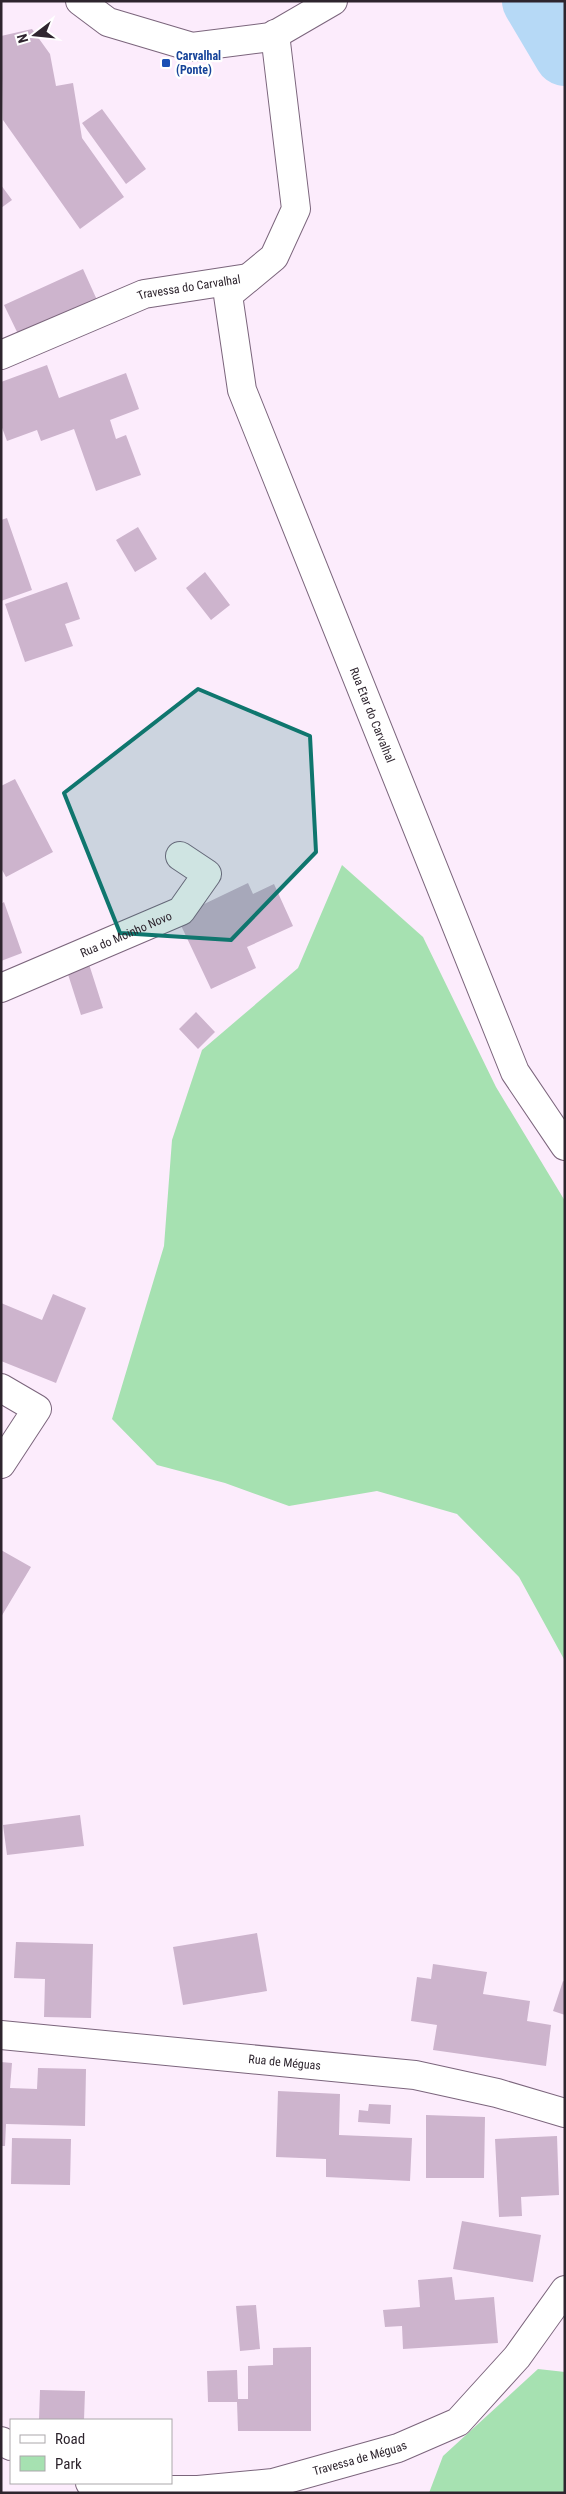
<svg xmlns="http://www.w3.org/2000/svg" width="566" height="2494" viewBox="0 0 566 2494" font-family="'Roboto Condensed',sans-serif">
<rect width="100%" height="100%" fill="#fcecfc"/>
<path fill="#a6e1b1" d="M342,865L423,937L496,1087L565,1201V1661L519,1577L457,1514L377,1491L289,1506L225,1483L157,1465L112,1419L164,1246L172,1140L202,1050L298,968Z
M538,2369L565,2372V2493H429L443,2456Z"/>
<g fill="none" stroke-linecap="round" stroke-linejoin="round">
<path stroke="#b6d9f6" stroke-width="62" d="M533,1L565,55"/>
</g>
<path fill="#cdb4cd" d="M32,29L50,54L56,86L73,83L82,138L124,197L80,229L3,120L1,36Z
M102,109L146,169L126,184L82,123Z
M1,185L12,200L1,208Z
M83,269L97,300L19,336L4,305Z
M47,365L59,398L126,373L139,409L110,420L116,439L126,435L141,475L96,491L74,429L41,441L37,430L7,441L1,425V382Z
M7,518L32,590L1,601V520Z
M138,527L157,559L135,572L116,540Z
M205,572L230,605L211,620L186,588Z
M67,582L80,619L65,624L73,646L25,662L5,604Z
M15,779L53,852L6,877L1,868V786Z
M248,883L253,894L274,884L293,926L247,947L256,968L211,989L177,917Z
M4,902L22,953L1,961V904Z
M88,961L103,1008L81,1015L66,968Z
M196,1012L215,1032L198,1049L179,1029Z
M53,1294L86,1308L56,1383L1,1361V1303L42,1320Z
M1,1550L31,1567L1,1617Z
M80,1815L84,1846L7,1855L3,1825Z
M257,1933L267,1991L183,2005L173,1947Z
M16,1942L93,1944L91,2018L44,2017L45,1979L14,1978Z
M433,1964L487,1972L483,1994L530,2001L527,2021L551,2025L546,2066L433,2050L437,2025L411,2021L417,1977L431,1979Z
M563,1981L565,1982V2015L553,2011Z
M1,2062L12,2063L10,2088L37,2089L38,2068L86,2069L85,2126L6,2124L5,2146H1Z
M278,2091L340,2094L339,2135L412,2138L410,2181L326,2177V2159L276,2157Z
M369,2104L391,2105L390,2124L358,2122L359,2110L368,2111Z
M426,2115L485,2117L484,2178H426Z
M557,2136L559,2195L521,2197L522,2216L499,2217L495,2139Z
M12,2138L71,2139L70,2185L11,2184Z
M462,2221L541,2235L533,2282L453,2269Z
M452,2277L455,2300L494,2297L498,2343L403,2349L402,2326L385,2327L383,2310L420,2307L418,2280Z
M256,2305L260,2349L240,2351L236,2306Z
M311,2347V2431H238L237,2402H208L207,2371L237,2370L238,2399H248V2366L273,2365V2348Z
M40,2390L85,2391L84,2420H39Z"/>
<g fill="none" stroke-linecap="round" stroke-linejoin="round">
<g stroke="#7b657c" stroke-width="30">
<g id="street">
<path id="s1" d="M275,34L296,209L274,257L228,295L242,390L515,1072L565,1146"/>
<path id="s2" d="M1,355L144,294L248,278"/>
<path id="s3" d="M1,988L181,911L207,874L180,856"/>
<path d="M1,1388L37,1409L1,1464"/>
<path id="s4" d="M1,2035L415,2075L497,2093L565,2113"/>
<path d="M1,2441L11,2446"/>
<path id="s5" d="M90,2483L106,2490H198L273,2483L398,2448L458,2422L517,2357L565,2290"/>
</g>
</g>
<g stroke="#7b657c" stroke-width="30">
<path id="secondary" d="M80,1L108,22L192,47L271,37L333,1"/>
</g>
<use href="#street" stroke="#fff" stroke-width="28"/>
<use href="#secondary" stroke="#fff" stroke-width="28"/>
</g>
<path fill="#0f766e" fill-opacity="0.2" stroke="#0f766e" stroke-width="4" stroke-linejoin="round" d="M198,689L310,736L316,852L231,940L120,933L64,793Z"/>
<rect fill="#1a4fb4" stroke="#fff" stroke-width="2" x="161" y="58" width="10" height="10" rx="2.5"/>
<g text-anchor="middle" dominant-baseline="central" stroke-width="4.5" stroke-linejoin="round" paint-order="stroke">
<g font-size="12" font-weight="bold" fill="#164399" stroke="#fff" text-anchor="start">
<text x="176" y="56">Carvalhal<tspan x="176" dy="14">(Ponte)</tspan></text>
</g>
<g font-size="12" fill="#2e252e" stroke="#fff">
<text stroke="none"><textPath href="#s2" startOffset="201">Travessa do Carvalhal</textPath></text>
<text stroke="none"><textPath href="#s1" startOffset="735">Rua Etar do Carvalhal</textPath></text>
<text stroke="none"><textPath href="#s3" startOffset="136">Rua do Moinho Novo</textPath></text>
<text stroke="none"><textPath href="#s4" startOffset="285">Rua de Méguas</textPath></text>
<text stroke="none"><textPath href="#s5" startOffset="275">Travessa de Méguas</textPath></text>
</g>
</g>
<rect width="566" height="2494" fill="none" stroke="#2e252e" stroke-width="5"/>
<rect x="10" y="2419" width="162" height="65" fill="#ffffff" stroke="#aba8ab"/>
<rect x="20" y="2435" width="25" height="8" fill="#ffffff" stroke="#aba8ab"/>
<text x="55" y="2444" font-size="15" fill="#2e252e">Road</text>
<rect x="20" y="2456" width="25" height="15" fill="#a6e1b1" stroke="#aba8ab"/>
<text x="55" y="2469" font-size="15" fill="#2e252e">Park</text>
<g transform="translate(35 35) rotate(254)" stroke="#ffffff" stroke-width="4" paint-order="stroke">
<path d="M0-4L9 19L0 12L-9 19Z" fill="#2e252e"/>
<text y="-8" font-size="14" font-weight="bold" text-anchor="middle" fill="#2e252e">N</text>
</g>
</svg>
